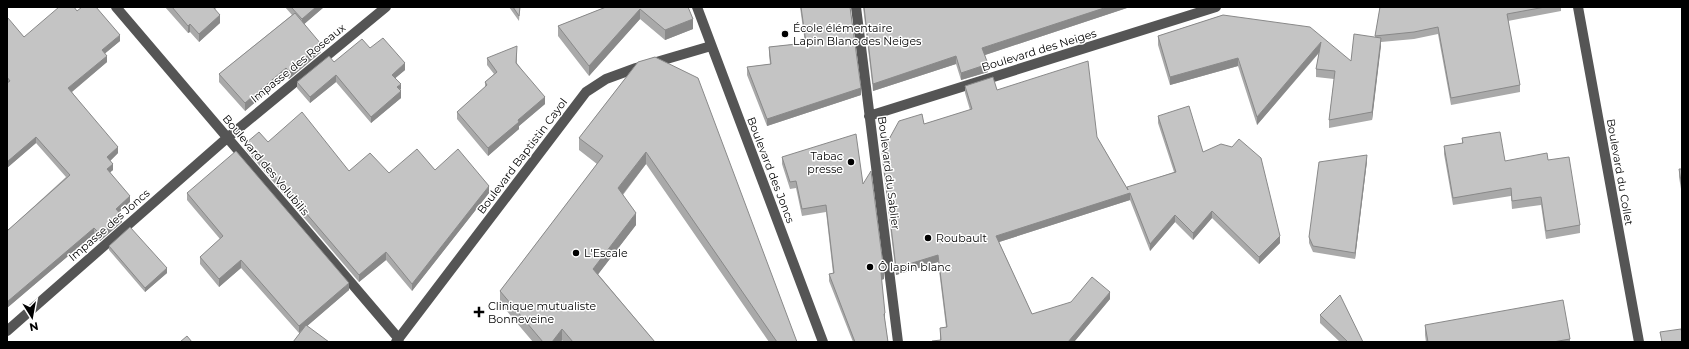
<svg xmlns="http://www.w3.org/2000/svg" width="1689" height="349" viewBox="0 0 1689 349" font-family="Montserrat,sans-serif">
<rect width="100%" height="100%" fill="#fff"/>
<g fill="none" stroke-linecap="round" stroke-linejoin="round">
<path stroke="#555" stroke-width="10" d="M116,7L399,339
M697,7L823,342
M856,7L898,342
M1578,7L1639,342
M869,116L1216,7
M7,331L227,138L386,7
M396,342L586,92L606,79L636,68L711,46"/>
</g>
<path fill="#a9a9a9" d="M165,7H218L215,9L220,23L199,42L190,32L188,33Z
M285,7H324L304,24L321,52L289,79L286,76L245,111L219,82V74L292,15Z
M509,7H520L519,21Z
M606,7H688L693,29L665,40L640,19L589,76L558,36V26Z
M800,7H850L861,95L767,126L747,75V67L770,64L769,55V47L805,43Z
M863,7H1130L985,55L988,72L961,80L956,64L873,91Z
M1380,7H1561V11L1508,21L1520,85V92L1451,105L1438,34L1414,39L1381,42L1372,120L1329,128V120L1334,79L1316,77V69L1319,53L1257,125L1238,66L1170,85L1158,45V36L1223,15L1351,61L1375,37Z
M77,11L120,41L105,53L107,62L72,92L118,153L110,161L113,170L110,172L130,202L119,212L122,222L100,241L94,234L7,308V231L66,177L36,143L7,168V19L24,37Z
M370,48L405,70L395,78L401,91V98L371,123L336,82L310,103L297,88V82Z
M517,53V63L545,104L519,126V129L488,156L457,119V112L485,87V82L494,74L487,65V58Z
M638,62L797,342H769L646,164L623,195L636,225L598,274L655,342H563L562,340L561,342H533L500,303V291L597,164L579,150V138Z
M965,86L997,90L1097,137L1127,188L1174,172L1158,123V116L1203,152L1280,243L1259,264L1212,218L1193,240L1175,222L1150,251L1130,200L999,242L1032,314L1110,299L1074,342H932L940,340V328L946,327L938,262L896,275L882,159V152L924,124L970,110L965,93Z
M1462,138L1505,161L1548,160L1580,225V233L1546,239L1541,205L1512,209L1511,196L1453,205L1444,154V146L1462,144Z
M268,142L349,171L389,173L435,170L489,193L412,291L386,260L359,282L246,150V143Z
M782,157L863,184L884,279L881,280L885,320L888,342H853L829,281V274L833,273L826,212L802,216L796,188L790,189L782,164Z
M1367,161L1355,259L1313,252L1309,243V237Z
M1679,169H1682V195L1679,177Z
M187,193L349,290L299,333L241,268L219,287L200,264V257L220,239L187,200Z
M109,246L167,273L145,292L109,250Z
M1320,315L1363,342H1340L1320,323Z
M1425,325L1570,339V342H1426L1425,335Z"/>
<path fill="#898989" d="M316,7H324L302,26V19Z
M1107,7H1130L982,56V48Z
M640,9V19L589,76V66Z
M220,15V23L199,42V34Z
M693,19V29L665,40V30Z
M190,24V32L188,33V26Z
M120,35V41L102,56V50Z
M1381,38V46L1372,120V112Z
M1321,42V50L1257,125V117Z
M321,44V52L289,79V71Z
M107,56V62L68,95V88Z
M956,56V64L873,91V84Z
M1238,58V66L1170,85V77Z
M405,63V70L392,81V75Z
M988,64V72L961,80V73Z
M286,68V76L245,111V103Z
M336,75V82L310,103V97Z
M401,84V90L397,87Z
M861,88V95L767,126V119Z
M401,91V98L371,123V117Z
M545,97V104L519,126V129L488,156V148L518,120Z
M36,137V143L7,168V162Z
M118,147V153L107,164V157Z
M646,152V164L618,200V188Z
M1367,155V161L1355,259V253L1358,227Z
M113,164V170L107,175V169Z
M489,186V193L412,291V284Z
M1130,193V200L996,243V236Z
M130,196V202L116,215V209Z
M1212,211V218L1193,240V233Z
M636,213V225L593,281V269Z
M1175,215V222L1150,251V244Z
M122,216V222L100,241V234Z
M94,228V234L7,308V302Z
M1280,236V243L1259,264V257Z
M386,252V260L359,282V275Z
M938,255V262L896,275V268Z
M241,260V268L219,287V279Z
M167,268V273L145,292V288Z
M884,272V279L881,280V273Z
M349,283V290L299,333V326Z
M1110,292V299L1074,342H1068Z
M885,313V320L884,321V314Z
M562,329V340L561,342H552Z"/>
<path fill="#c4c4c4" stroke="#898989" d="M59,7H74L77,11L82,7H96L120,35L102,50L107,56L68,88L118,147L107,157L113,164L107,169L130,196L116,209L122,216L100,234L94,228L7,302V231L70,175L36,137L7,162V83L10,81L7,77V19L8,18L24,37Z
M172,7H213L220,15L199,34L190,24L188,26Z
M291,7H316L302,19Z
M513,7H520L519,16Z
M606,7H688L693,19L665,30L640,9L589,66L558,26Z
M801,7H850L861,88L767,119L747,67L771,64L769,47L806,43Z
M864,7H1107L982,48L988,64L961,73L956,56L873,84Z
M1380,7H1545L1507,14L1520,85L1451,98L1438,27L1414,32L1375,36Z
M295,13L321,44L289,71L286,68L245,103L219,74Z
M1223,15L1310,27L1351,61L1354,34L1381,38L1372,112L1329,120L1335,71L1316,69L1321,42L1257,117L1238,58L1170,77L1158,36Z
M383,38L405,63L392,75L401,84L397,87L401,91L371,117L336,75L310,97L297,82L329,56L334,62L362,39L370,48Z
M517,46L516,63L545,97L518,120L519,122L488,148L457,112L487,85L485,82L497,72L487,58Z
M655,57L698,78L797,342H777L646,152L618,188L636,213L593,269L655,342H573L562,329L552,342H543L500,291L603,156L579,138L638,62Z
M1088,61L1097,137L1128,190L1127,187L1176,172L1158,116L1189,106L1203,152L1221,144L1232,147L1239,139L1261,158L1280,236L1259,257L1212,211L1193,233L1175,215L1150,244L1130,193L996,236L1032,314L1071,302L1092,277L1110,292L1068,342H932V341L941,340L940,328L947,327L938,255L896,268L882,152L899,121L922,114L924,124L972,109L965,86L993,77L997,90Z
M302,112L349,171L370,153L389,173L417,149L435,170L458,149L489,186L412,284L386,252L359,275L246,143L259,132L268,142Z
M1500,132L1505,161L1547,153L1548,160L1569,157L1580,225L1546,231L1541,197L1512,201L1511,188L1453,198L1444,146L1463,143L1462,138Z
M856,134L863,184L871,171L884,272L881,273L885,313L884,314L888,342H855L829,274L834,273L826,205L802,209L796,181L790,182L782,157Z
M236,151L349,283L299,326L241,260L219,279L200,257L223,236L187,193Z
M1367,155L1355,253L1313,246L1309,237L1319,162Z
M1679,169H1682V187Z
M130,227L167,268L145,288L109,246Z
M1340,295L1363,342H1348L1320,315Z
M1563,300L1570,339L1553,342H1428L1425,325Z
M306,325L329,342H293Z
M1681,329L1682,333V342H1662L1660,332Z
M187,336L192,342H180Z"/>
<g fill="#000" stroke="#fff" stroke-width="1.5">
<circle cx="785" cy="34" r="4"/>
<circle cx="851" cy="162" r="4"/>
<circle cx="928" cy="238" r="4"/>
<circle cx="576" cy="253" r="4"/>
<circle cx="870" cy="267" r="4"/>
<path d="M477 306h4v4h4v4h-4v4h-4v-4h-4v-4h4z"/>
</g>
<g text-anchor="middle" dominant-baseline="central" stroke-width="3" stroke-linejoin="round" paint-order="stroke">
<g font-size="11" fill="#000" stroke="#fff" text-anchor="start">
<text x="793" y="28">École élémentaire<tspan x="793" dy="13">Lapin Blanc des Neiges</tspan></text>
<text x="843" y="156" text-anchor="end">Tabac<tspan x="843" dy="13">presse</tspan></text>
<text x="936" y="238">Roubault</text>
<text x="584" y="253">L'Escale</text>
<text x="878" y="267">Ô lapin blanc</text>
<text x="488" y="306">Clinique mutualiste<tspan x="488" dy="13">Bonneveine</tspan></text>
</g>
<g font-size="11" fill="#000" stroke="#fff">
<text transform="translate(1039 50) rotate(-17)">Boulevard des Neiges</text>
<text transform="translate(298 63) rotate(-39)">Impasse des Roseaux</text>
<text transform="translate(522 156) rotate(-53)">Boulevard Baptistin Cayol</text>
<text transform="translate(266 165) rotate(50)">Boulevard des Volubilis</text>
<text transform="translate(771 170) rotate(69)">Boulevard des Joncs</text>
<text transform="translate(1620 172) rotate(80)">Boulevard du Collet</text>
<text transform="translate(889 173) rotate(83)">Boulevard du Sablier</text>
<text transform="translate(109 225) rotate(-41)">Impasse des Joncs</text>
</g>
</g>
<rect width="1689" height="349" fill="none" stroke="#000000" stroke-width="16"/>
<g transform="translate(32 317) rotate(169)" stroke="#ffffff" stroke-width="3" paint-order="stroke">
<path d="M0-3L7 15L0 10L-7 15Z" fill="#000000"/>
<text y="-6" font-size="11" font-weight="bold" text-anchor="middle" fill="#000000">N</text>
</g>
</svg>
